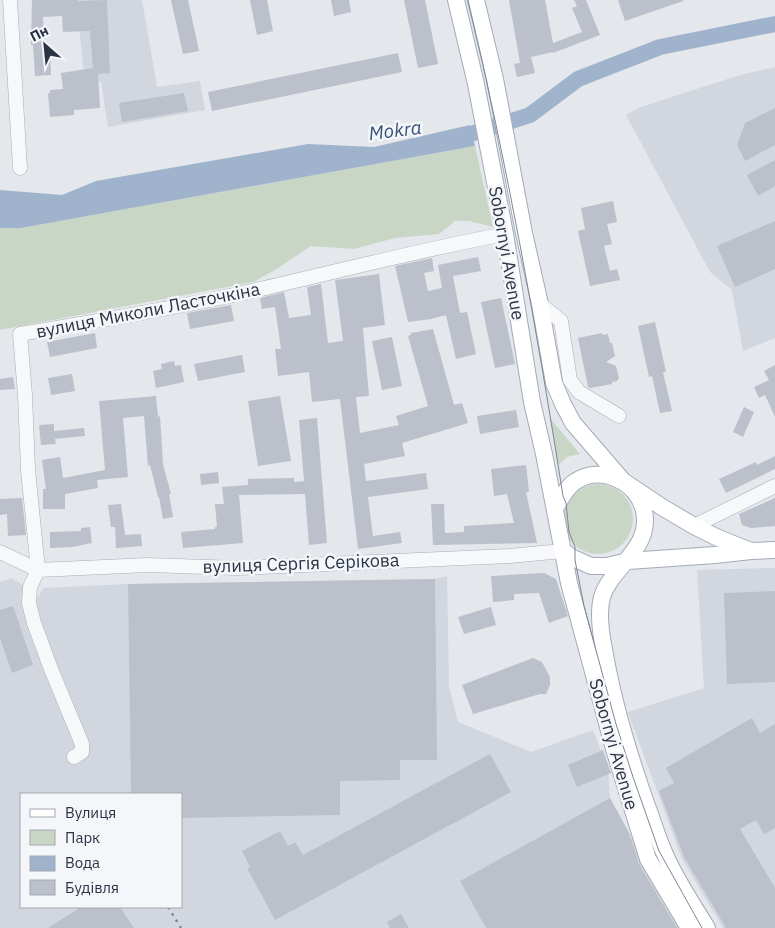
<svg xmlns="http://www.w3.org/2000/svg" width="775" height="928" viewBox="0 0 775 928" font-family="'IBM Plex Sans',sans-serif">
<rect width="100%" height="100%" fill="#e4e7ec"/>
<path fill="#d2d6de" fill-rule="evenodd" d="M76,0H142L157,87L200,81L205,110L108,127L101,82L85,83Z
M775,67V338L743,351L732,290L710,272L626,115L638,108L740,75Z
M775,568V928H723L682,859L628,712L704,688L697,570Z
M447,576L449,686L458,722L531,752L593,730L608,769L610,798L682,928H0V582L12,578L39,596L43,588L128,584L434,579ZM21,794H181V907H21Z"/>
<path fill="#c9d6c5" d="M475,146L493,227L469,221H455L439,234L395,238L354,249L311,246L275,270L253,282L0,330V228H21Z
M550,418L580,454L567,457L558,465Z
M563 519a35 35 0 1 1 70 0a35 35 0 1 1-70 0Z"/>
<path fill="#9fb4cc" d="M470,125L475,146L21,228H0V190L62,195L96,181L308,144L374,147Z"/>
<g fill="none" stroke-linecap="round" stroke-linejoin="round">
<path stroke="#9fb4cc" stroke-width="16" d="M452,140L530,115L578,79L660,47L775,24"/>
</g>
<path fill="#bbc0ca" d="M32,0H78V1L107,0L110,73L98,74L100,108L74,110V115L50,117L48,93H50V90L63,89L61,73L93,68L90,31L63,32L62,16L43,17L44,47H50L51,75L35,76L33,45H31Z
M171,0H188L199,51L183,54Z
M250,0H267L273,31L257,35Z
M331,0H349L351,12L334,16Z
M404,0H425L438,64L418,68Z
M509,0H545L553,43L582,32L572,8L577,6L574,0H586L600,35L553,53V52L531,57L535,73L517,77L514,64L520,63Z
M618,0H683V1L625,21Z
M398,53L402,72L212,111L208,92Z
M184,93L188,111L122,122L119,103Z
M775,108V145L745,161L737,145L745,123Z
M775,160V186L758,196L747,175Z
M613,201L617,222L607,224L612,244L604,246L610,271L617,269L620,280L590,286L578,231L585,229L581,208Z
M775,221V269L735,287L717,246Z
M478,257L481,271L453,276L460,313L467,312L476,354L456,359L446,315L431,319L408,322L395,266L432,258L434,271L424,273L428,291L442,288L438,265Z
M379,274L385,325L363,328L369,396L356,397L360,433L399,425L396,416L428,406L408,336L411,335V333L433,329L454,405L462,403L468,423L402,443L405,456L364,464L366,481L426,473L428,489L368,497L373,536L400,532L402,543L358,549L340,399L312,402L309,372L278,376L275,349H281L275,307L262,309L260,298L284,292L289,318L311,315L307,287L321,284L328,343L343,341L335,280Z
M501,298L515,364L495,368L481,302Z
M231,305L234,321L190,329L187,313Z
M655,322L666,372H663L672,411L660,413L652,376L649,377L638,326Z
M95,333L97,348L50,357L47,342Z
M602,333V335L608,334L610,343H612L615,356L606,362L616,366L619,378L617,381L612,382V384L590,388L588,387L578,338Z
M392,337L402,386L382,390L372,341Z
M242,355L245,372L198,381L194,364Z
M174,361L175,366L181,365L184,382L156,388L153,371L162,369L161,364Z
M775,365V417L765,395L759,398L754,387L769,380L764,371Z
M72,374L75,391L51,395L48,378Z
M13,377L15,389L0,390V379Z
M156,396L158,417L160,416L163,464L171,494H169L173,517L163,519L159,497H158L150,465L148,466L144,416L123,418L128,477L97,480L98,488L65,494V509H43V489H46L42,460L60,457L63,478L105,470L99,401Z
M280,396L291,461L258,466L248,401Z
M744,407L754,412L743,437L733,432Z
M516,410L519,427L480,434L477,416Z
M317,418L327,543L309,545L305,494L239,495L243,543L183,548L181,532L215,529V527H217L215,504H224L222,487L248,485V479L294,478V482L304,481L299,420Z
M54,424V431L84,428L85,436L55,439L56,444L41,445L39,425Z
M775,456V469L726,493L719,479L756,462L757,465Z
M526,465L529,492H526L537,543L433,545L431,504H444L445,533L464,532V526L514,523L507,494L494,496L491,469Z
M218,472L219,483L201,485L200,474Z
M22,498L26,535L8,536L7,514L0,515V499Z
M775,498V526L751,528L742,525L739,514Z
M121,504L125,535L141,534L142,546L116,548L115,527H111L108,505Z
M90,527L92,543L72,547L50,548V532L81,531V528Z
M544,573L556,579L568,616L549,623L539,593L514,594V600L493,602L491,576Z
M435,579L437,760H400V780L340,781V815L181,818V794H131L128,584Z
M775,591V682L727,684L724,593Z
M13,606L33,665L12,673L0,638V610Z
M491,607L496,625L464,634L458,617Z
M533,658L542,662L550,677V685L546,694H540L473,714L462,685Z
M752,718L760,733L775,724V828L764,834L756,820L740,829L775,888V928H726L684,857L659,791L674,783L666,768Z
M603,750L611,773L577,787L568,765Z
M490,754L511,792L275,920L247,868L250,867L242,851L280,831L288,846L295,842L303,855Z
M610,798L629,833L639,864L677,928H486L460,881Z
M81,907H120L134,928H48Z
M401,914L409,928H390L387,922Z"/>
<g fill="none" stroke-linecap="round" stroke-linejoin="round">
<g stroke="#a9aeb7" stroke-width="15">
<path id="minor" d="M10,0L20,168
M540,304L561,321L570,380L579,392L619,416
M694,526L775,486
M0,552L38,570L148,565L237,568L509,556L563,551
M74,757L82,752V744L51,669L34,623L29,603L30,587L38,570L28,470L25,395L20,334C92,322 163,310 234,295C324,275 414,251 505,234"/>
</g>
<g stroke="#a3abb8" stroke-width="18">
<path id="major" d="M456,0L476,84L505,234L532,402L544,454L569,583L614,749L648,859L689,928
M476,0L495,79L524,233L540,304L554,383L563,404L573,423L623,481L662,507L694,526L716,537L751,551
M555,508C561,499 567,486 576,481C602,465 638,482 644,511C652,549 611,567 602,597C598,612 601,634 604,649C613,703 629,755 647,806C653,821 657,837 664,852C675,879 692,903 707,928
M563,551L571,557L591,566H607L628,561L715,555L751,551L775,550"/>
</g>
<use href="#minor" stroke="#f7f8fa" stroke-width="14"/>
<use href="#major" stroke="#fff" stroke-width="16"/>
<path stroke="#7d8696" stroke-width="1" d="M468,0C507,163 537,330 563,496L566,503L569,532L575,547V560L584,606L616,724L633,777L659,851L702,928"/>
<path stroke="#7d8696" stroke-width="2.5" stroke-dasharray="2.5 5" stroke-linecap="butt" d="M168,907L181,928"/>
</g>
<g text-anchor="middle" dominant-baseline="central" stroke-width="5" stroke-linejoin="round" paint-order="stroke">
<g font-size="18" fill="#2b3445" stroke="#f4f6f9">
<text transform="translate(507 253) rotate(80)">Sobornyi Avenue</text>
<text transform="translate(148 310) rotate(-11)">вулиця Миколи Ласточкіна</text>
<text transform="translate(301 563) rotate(-2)">вулиця Сергія Серікова</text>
<text transform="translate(614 744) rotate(74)">Sobornyi Avenue</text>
</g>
<g font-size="19" font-style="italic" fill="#34527a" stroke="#f4f6f9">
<text transform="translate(395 130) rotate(-7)">Mokra</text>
</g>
</g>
<rect x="20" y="793" width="162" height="115" fill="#f4f6f9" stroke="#a4a8b1"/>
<rect x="30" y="809" width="25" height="8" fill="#ffffff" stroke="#a4a8b1"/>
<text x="65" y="818" font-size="15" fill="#2b3445">Вулиця</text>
<rect x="30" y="830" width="25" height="15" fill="#c9d6c5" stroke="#a4a8b1"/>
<text x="65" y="843" font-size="15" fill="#2b3445">Парк</text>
<rect x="30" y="856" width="25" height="15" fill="#9fb4cc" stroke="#a4a8b1"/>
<text x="65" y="868" font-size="15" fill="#2b3445">Вода</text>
<rect x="30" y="880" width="25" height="15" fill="#bbc0ca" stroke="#a4a8b1"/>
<text x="65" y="893" font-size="15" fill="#2b3445">Будівля</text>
<g transform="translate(45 45) rotate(333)" stroke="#f4f6f9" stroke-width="4" paint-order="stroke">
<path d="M0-4L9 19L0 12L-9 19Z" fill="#2b3445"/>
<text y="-8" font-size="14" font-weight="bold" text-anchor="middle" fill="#2b3445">Пн</text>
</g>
</svg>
